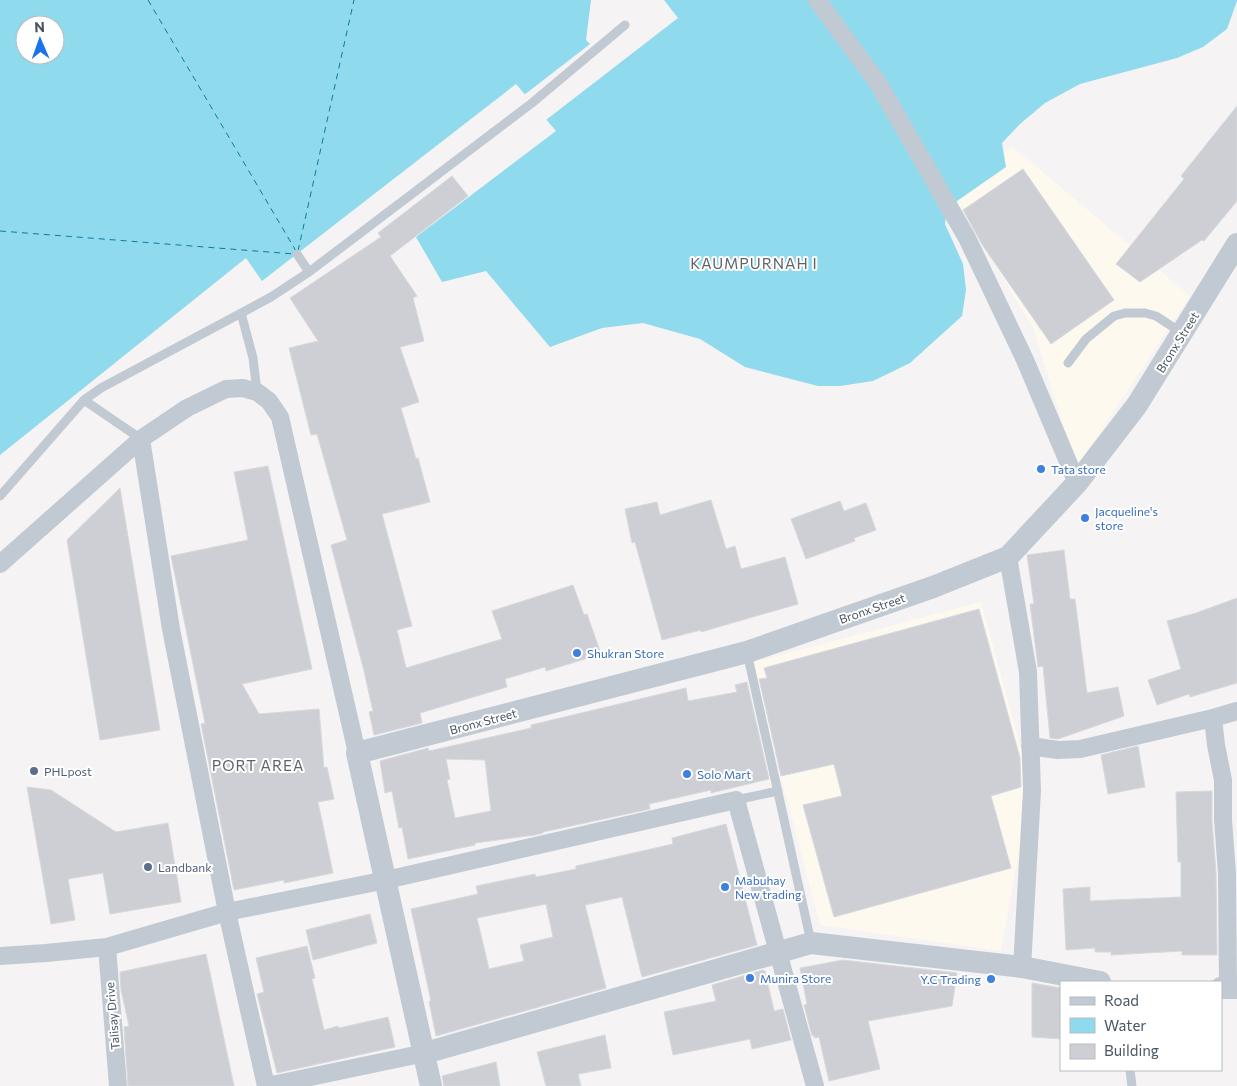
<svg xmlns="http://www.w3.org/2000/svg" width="1237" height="1086" viewBox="0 0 1237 1086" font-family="Commissioner,sans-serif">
<rect width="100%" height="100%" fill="#f5f3f3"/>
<path fill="#fdf9ef" d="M1013,147L1190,296L1076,468L1034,330L947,183Z
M981,602L1031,785L1001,951L820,925L751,663Z"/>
<path fill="#90daee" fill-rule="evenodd" d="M0,0H1237V1L1227,29L1203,47L1177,58L1080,84L1045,103L1020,124L1002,143L1006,167L947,208L945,224L963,264L966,290L962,316L910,363L873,381L840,386H818L745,367L700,339L643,323L602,328L550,347L486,271L442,282L416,237L556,131L516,84L262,281L246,258L0,455ZM25,25H55V55H25Z"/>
<path fill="#f5f3f3" d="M591,0H664L678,18L546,120L524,95L590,44L586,40Z"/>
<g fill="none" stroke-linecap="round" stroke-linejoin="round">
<path stroke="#0c7c9b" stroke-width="1" stroke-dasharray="6 5" stroke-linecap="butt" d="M148,0L296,251
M0,231L294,254
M298,251L354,0"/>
</g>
<path fill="#cdcfd5" stroke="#d7d9de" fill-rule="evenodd" d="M1237,106V201L1204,241L1202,240L1140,282L1116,264L1184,179L1181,176Z
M1023,169L1114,300L1051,344L983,246L963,210Z
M452,176L468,196L390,256L417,296L413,298L424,341L400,347L419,402L401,408L416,459L418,458L430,502L382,514L412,626L397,630L406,668L502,639L492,611L573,585L584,615L587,614L601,654L546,671L545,667L505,679L507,687L420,713L422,723L374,735L369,712L373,711L364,671L331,545L347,540L317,434L311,435L289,348L318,341L290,298L381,237L378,233Z
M268,466L312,669L242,684L259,714L319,709L324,768L327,767L334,799L318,802L333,873L284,883V880L234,890L201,724L205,723L171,556L248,540L234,472Z
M120,488L160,730L100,740L67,540Z
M711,500L726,549L735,546L741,569L785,557L798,604L701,632V630L662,640L635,542L632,543L625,509L657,502L660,515Z
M840,501L844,511L866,503L876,530L854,538L855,541L806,559L791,519Z
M1064,550L1070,599H1075L1087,693L1118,687L1124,716L1058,739L1050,738L1043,666L1038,667L1030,604H1034L1027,555Z
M1237,598V683L1190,697L1189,694L1157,705L1148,680L1181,669L1167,621L1196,613Z
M979,609L1020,758L1021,787L991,796L1011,868L834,917L803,805L842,796L834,764L781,776L759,679L767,678L764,668Z
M747,682L769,779L711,793V790L649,804L650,809L543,832V833L535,835L475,843V845L408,859L402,827L399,828L392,791L385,793L380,761L428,748L429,751L531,728V725L686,688L688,701L737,692L735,685ZM446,759L485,760L491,811L455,818L447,780L450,779Z
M1138,746L1145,787L1108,794L1101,755Z
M27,787L51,790L116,832L168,823L181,902L110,914L103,873L68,879L75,920L51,924Z
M1212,791V821L1216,873L1217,955H1182V951L1111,955V952H1095V948L1066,950L1063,889L1090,887V901L1181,897V862H1178L1176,792Z
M726,824L757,945L642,977L622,897L585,905L606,988L436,1036L429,1001H431L411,909L478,894L476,886L535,874L536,877L576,869V866L673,844L672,838ZM546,904L553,937L520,945L524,961L489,969L477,918Z
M370,914L377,943L313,960L306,930Z
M307,946L315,978L312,979L324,1030L338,1026L339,1028L388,1017L395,1047L277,1073L257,994L264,992L256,958Z
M206,954L234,1086H128L124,1027L129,1026L121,990L120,972Z
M843,960L957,973L952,1006L868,1021L880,1069L829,1081L819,1037L814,1038V1035L812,1036L804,1005L807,1004L800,968Z
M763,970L765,971L774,1011L783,1009L791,1040L752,1049L750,1039L673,1055L664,1012L716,1001L712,985Z
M1032,983L1061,988V1039L1032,1037Z
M605,1035L611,1068L578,1074L581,1086H546L537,1052Z
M496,1062L500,1086H444L442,1076Z"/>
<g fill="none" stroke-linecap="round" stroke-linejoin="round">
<path stroke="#c1cad2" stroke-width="9" d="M297,254L309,272
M241,313L253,358L257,392
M1068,363L1086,339L1114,316L1125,313H1145L1156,316L1182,333
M84,400L141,439
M0,496L84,400L101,388L271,297L309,272L532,103L625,25
M747,652L811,942
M736,800L778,791
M1130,1070L1132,1086"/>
<path stroke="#c1cad2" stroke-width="18" d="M817,0L878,83L967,238L1025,360L1077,483
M141,439L171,629L227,912L266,1086
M1008,557L1028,672L1032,791L1022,967
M0,564L141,439L187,408L226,389L243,388L257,392L269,401L280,417L357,753
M1213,718L1216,745L1223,780V820L1227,873L1228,988
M1030,746L1058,750L1080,749L1213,718L1237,711
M107,947L118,1086
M0,956L46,953L107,947L227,912L386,880L736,800L815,1086
M267,1086L425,1053"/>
<path stroke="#c1cad2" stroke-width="22" d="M1221,988H1237
M425,1053L811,943L1022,967L1100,982
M431,1086L357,753L747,652L933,587L1008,557L1077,483L1137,405L1237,244"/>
</g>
<g fill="#3f7fe0" stroke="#fff" stroke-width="2">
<circle cx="1041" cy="469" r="5"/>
<circle cx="1085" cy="518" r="5"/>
<circle cx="577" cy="653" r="5"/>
<circle cx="687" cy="774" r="5"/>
<circle cx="725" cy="887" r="5"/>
<circle cx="750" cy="978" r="5"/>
<circle cx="991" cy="979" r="5"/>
</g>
<g fill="#5c6f8a" stroke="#fff" stroke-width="2">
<circle cx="34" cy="771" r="5"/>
<circle cx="148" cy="867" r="5"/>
</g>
<g text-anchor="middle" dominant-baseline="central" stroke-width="4" stroke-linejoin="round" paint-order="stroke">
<g font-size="12" fill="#4a5661" stroke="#fff">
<text transform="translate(1177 342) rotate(-58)">Bronx Street</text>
<text transform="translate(872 608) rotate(-19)">Bronx Street</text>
<text transform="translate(483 721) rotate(-15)">Bronx Street</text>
<text transform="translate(112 1016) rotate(-95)">Talisay Drive</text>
</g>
<g font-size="12" fill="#366cbe" stroke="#fff" text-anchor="start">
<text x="1051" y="469">Tata store</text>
<text x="1095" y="511">Jacqueline's<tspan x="1095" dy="14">store</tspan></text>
<text x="587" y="653">Shukran Store</text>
<text x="697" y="774">Solo Mart</text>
<text x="735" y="880">Mabuhay<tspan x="735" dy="14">New trading</tspan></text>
<text x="760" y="978">Munira Store</text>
<text x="981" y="979" text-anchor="end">Y.C Trading</text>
</g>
<g font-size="12" fill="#4e5e75" stroke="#fff" text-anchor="start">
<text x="44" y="771">PHLpost</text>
<text x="158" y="867">Landbank</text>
</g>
<g font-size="15" letter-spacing="1" fill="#5f6368" stroke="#fff">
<text x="754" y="263">KAUMPURNAH I</text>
<text x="258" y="765">PORT AREA</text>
</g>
</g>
<rect x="1060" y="981" width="162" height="90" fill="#ffffff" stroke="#b7bbc0"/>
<rect x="1070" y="997" width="25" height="8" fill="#c1cad2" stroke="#b7bbc0"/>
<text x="1104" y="1006" font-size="15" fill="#4a5661">Road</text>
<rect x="1070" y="1018" width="25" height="15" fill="#90daee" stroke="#b7bbc0"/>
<text x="1104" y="1031" font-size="15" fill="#4a5661">Water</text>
<rect x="1070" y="1044" width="25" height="15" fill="#cdcfd5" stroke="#b7bbc0"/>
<text x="1104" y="1056" font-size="15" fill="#4a5661">Building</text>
<g transform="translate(40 40) rotate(358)"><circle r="24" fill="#ffffff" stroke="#b7bbc0"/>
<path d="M0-4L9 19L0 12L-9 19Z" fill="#1a73e8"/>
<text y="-8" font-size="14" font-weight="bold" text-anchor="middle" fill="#4a5661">N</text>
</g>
</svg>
